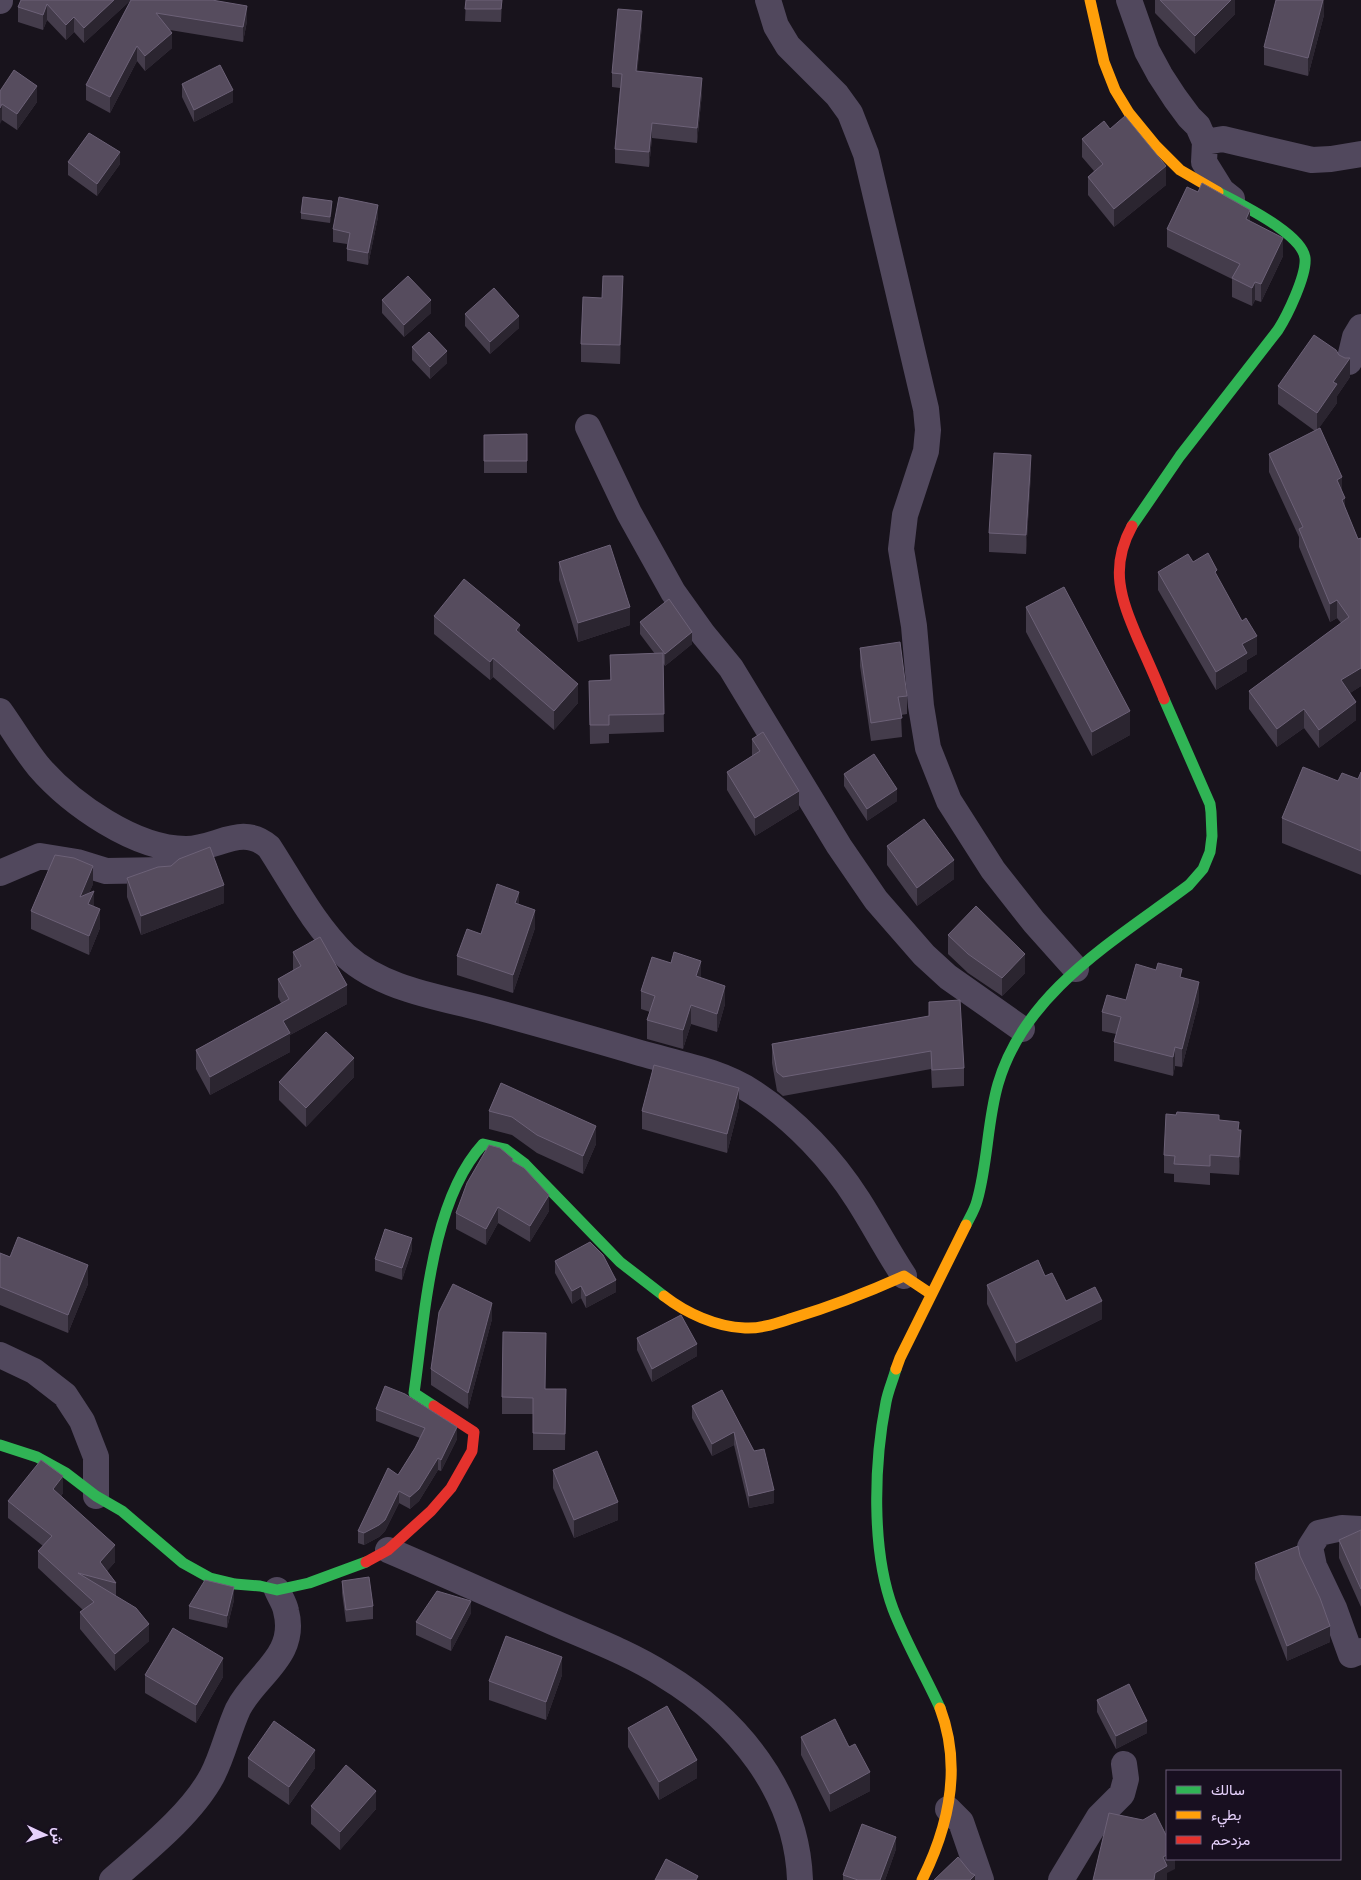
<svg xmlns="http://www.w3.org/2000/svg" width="1361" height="1880" viewBox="0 0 1361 1880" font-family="'PT Sans',Vazirmatn,sans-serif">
<rect width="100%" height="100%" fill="#18131c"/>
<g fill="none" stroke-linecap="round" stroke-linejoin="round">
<path stroke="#51485d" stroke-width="26" d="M768,0L776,26L788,46L837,95L850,113L866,154L926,409L928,430L926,451L905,515L901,549L914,626L921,706L928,748L949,801L993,870L1034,922L1076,969
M1129,0L1147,51L1160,75L1175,98L1189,117L1198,126L1205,142L1204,162L1222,191L1232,199
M0,1V0
M1205,142L1223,139L1312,160L1331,159L1361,154
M1349,362L1355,337L1361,327
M588,427L629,513L673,592L703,634L731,668L839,846L876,900L924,955L948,977L1022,1029
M0,711C13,729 25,750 39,767C71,804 135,849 186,849C217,849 242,823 269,847C293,884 314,925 346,956C384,990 441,997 488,1010C539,1024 590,1038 640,1053C679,1064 721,1071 754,1093C795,1120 832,1159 858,1200C874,1225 888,1252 904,1276
M0,873L40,856L77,862L106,871L165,870L185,849
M0,1355L34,1371L65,1395L82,1421L96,1457V1496
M1361,1529L1342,1528L1319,1533L1310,1547L1314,1566L1334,1608L1351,1655L1361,1651
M388,1550C442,1573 495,1597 548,1620C586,1637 628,1652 664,1675C737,1719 797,1792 800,1880
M948,1809L961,1822L981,1880
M112,1880C145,1851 191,1815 212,1776C223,1755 228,1731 238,1709C255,1675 298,1656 286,1611C285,1604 280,1597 277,1590
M1061,1880L1099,1817L1122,1794L1126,1779L1124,1764"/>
<path stroke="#30b455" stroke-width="11" d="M1132,526L1180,456L1278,330C1287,316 1307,275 1305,258C1302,233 1239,204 1218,192
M966,1225C970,1217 975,1209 977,1201C988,1163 987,1122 998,1084C1025,991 1116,940 1189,885L1203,869L1210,852L1212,836L1211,812L1210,804L1164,699
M896,1369C893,1380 888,1391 886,1402C874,1463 871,1550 893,1609C906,1643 925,1675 940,1708
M434,1406L414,1393C425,1317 430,1202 483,1144L505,1149L525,1164L620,1262L664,1296
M0,1445L37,1457L66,1473L96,1496L122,1511L183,1563L210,1578L235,1584L260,1586L277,1590L309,1583L366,1562"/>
<path stroke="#ff9f0a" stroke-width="11" d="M1090,0L1104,62L1115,90L1129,113L1156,146L1180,170L1218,192
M664,1296C686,1313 716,1327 745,1328C761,1329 777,1323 793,1318C833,1306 866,1293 904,1276L931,1294
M896,1369L900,1358L966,1225
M922,1880C949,1826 962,1766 940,1708"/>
<path stroke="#e5322d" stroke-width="11" d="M1132,526C1109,568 1121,599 1138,639C1147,659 1156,679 1164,699
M366,1562L388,1550L431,1511L451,1488L472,1451L474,1432L434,1406"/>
</g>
<path fill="#443c4b" d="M21,0H131L84,43L74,32L66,40L47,20L43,30L18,22V7Z
M131,0L247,21L243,42L170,30L172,48L145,71L137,61L110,113L86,100V85Z
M466,0H502L501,22L465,21Z
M1155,0H1235V14L1195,54L1155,13Z
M1324,0V15L1308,76L1264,65V47Z
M642,26L637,71L702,93L697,143L652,138L649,167L615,163V149L620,88L612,87V73Z
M182,84L233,102L194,122L182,97Z
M0,91L37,102L17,130L2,120Z
M1110,129L1166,185L1114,227L1088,195V177L1094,171L1082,157V139Z
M68,162L120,164L97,196L68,175Z
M332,207L330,223L301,219V213Z
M378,217L368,265L347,261V244L333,242V229Z
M1250,221L1283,256L1261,302L1255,300L1252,306L1232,297V279L1167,247V229Z
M623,295L620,364L581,362V344L602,298Z
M382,300L431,313L404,337L382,313Z
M465,314L519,328L490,354L465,326Z
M412,347L447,363L430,379L412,360Z
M1350,377L1337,396V403L1318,429L1342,491L1345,508L1358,539L1361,538V686L1350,693L1356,720L1319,748L1304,728L1277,747L1249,709V691L1341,623L1337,618L1330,622L1299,547V537L1269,472V454L1315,431L1278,404V386Z
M527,434V473H484V435Z
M1031,473L1026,554L989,552V533Z
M559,562L630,625L578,642L559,580Z
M1193,562L1217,576L1257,654L1247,660V671L1216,690L1158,590V572Z
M1026,607L1130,735L1092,756L1026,632Z
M434,616L520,634L578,703L554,730L493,677L490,680L434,634Z
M640,622L692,644L665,666L663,663L664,732L609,734V743L590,744L589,681L610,680V655L655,654L640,634Z
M860,648L907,696V714L901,715L902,737L871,741L860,666Z
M752,739L799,809L755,836L727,790V772L752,756Z
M1361,772V875L1282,843V818L1338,781L1358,779Z
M844,774L897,801L867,821L844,786Z
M887,846L954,879L917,906L887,865Z
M127,878L224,903L141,935L127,897Z
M93,884L89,893L100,928L89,955L31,929V911Z
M519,904L535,928L513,993L457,975V956L481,934Z
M948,935L1025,973L1002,996L968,973L948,954Z
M293,952L347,1004L290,1035V1052L210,1095L196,1069V1050L281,1003L278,997V979L293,970Z
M701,978L725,1004L717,1032L691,1024L683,1049L647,1039V1020L650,1012L641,1009V991Z
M1182,978L1199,1001L1182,1067L1175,1066L1173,1076L1114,1061V1042L1116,1034L1102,1031V1012L1126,1000Z
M929,1002L964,1068V1086L932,1088L931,1069L783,1096L777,1091L772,1063V1044L929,1016Z
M354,1077L306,1127L279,1100V1082Z
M501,1083L596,1144L583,1174L537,1153L512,1135L489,1129V1111Z
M739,1106L727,1153L642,1129V1111Z
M1219,1120L1239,1130L1241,1148L1239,1175L1210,1173V1185L1174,1182V1174L1164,1173V1155Z
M513,1162L549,1211L530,1242L498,1223L486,1245L456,1229V1213Z
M412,1250L402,1280L375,1271V1259Z
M0,1253L88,1284L68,1333L0,1305Z
M555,1261L616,1292L586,1308L581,1298L572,1304L555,1273Z
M1045,1276L1066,1301L1102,1319L1016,1362L987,1304V1285Z
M492,1319L468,1409L431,1385V1369Z
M637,1338L697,1356L652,1382L637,1350Z
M545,1389H566L565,1450H533V1414H502V1397Z
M722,1390L774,1503L749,1508L734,1445L712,1456L692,1418V1406Z
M376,1409L457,1439L441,1471L438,1470L419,1501L410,1509L399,1503L385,1531L379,1537L364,1545L358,1543V1531L398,1475L415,1448L420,1438L376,1421Z
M553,1470L618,1520L574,1538L553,1488Z
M63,1493L61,1496L115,1562L107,1571L116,1583V1596L149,1641L115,1671L80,1629V1612L83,1610L38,1568V1551L43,1546L8,1518V1501Z
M1361,1530V1607L1339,1558V1540Z
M1300,1556L1330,1642L1287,1661L1255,1579V1563Z
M342,1581L373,1606V1619L346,1622L342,1593Z
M234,1600L227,1628L189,1619V1606Z
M471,1613L451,1651L416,1635V1622Z
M145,1675L223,1677L196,1723L145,1693Z
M562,1675L546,1720L489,1700V1681Z
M1097,1700L1147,1733L1116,1749L1097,1712Z
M628,1728L697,1778L659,1800L628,1747Z
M801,1737L849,1747L870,1791L830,1812L801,1755Z
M248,1758L315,1768L289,1805L248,1777Z
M311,1806L376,1809L340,1850L311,1824Z
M896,1849L885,1880H843V1875Z"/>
<path fill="#2b2530" d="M114,0H131L84,43V28Z
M1231,0H1235V14L1195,54V36Z
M1323,0H1324V15L1308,76V58Z
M47,4V20L43,30V15Z
M247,6V21L243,42V27Z
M642,11V26L636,86V71Z
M74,17V32L66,40V25Z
M172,33V48L145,71V56Z
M137,46V61L110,113V97Z
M702,78V93L697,143V128Z
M37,86V102L17,130V114Z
M233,90V102L194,122V110Z
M2,104V120L0,124V108Z
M652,123V138L649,167V152Z
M120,152V164L97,196V184Z
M1166,166V185L1114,227V209Z
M332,201V207L330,223V217Z
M378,205V217L368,265V253Z
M1250,210V229L1246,219Z
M1283,238V256L1261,302V284Z
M623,276V295L620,364V345Z
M1255,282V300L1252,306V288Z
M431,300V313L404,337V325Z
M519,316V328L490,354V342Z
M447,351V363L430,379V367Z
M1350,358V377L1337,396V403L1317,431V413L1333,382Z
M1031,455V473L1026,554V535Z
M1342,477V496L1337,480Z
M1345,498V517L1342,500Z
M1337,600V618L1330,622V604Z
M630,607V625L578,642V623Z
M520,625V644L516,630Z
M692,632V644L665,666V654Z
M1257,636V654L1247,660V671L1216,690V672L1242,644Z
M493,658V677L490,680V662Z
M1361,668V686L1341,699V680Z
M578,684V703L554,730V711Z
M1356,702V720L1319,748V730Z
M1304,709V728L1277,747V729Z
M1130,711V735L1092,756V732Z
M897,789V801L867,821V809Z
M799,791V809L755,836V818Z
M954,860V879L917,906V888Z
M93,866V884L80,915V897Z
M224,885V903L141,935V916Z
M94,891V910L88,904Z
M519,892V910L515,903Z
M100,909V928L89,955V936Z
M535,910V928L513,993V975Z
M1025,954V973L1002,996V978Z
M701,961V980L696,976Z
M1199,982V1001L1182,1067V1049Z
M347,985V1004L290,1035V1052L210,1095V1077L283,1021Z
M725,986V1004L717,1032V1014Z
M691,1005V1024L683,1049V1030Z
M1175,1047V1066L1173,1076V1057Z
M354,1058V1077L306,1127V1108Z
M739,1088V1106L727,1153V1134Z
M596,1126V1144L583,1174V1156Z
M1241,1130V1148L1239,1175V1157Z
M549,1195V1211L530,1242V1226Z
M498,1207V1223L486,1245V1229Z
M412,1238V1250L402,1280V1268Z
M88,1265V1284L68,1333V1315Z
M616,1280V1292L586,1308V1296Z
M581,1286V1298L572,1304V1291Z
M1102,1301V1319L1016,1362V1343Z
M492,1303V1319L468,1409V1393Z
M697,1344V1356L652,1382V1369Z
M457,1427V1439L441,1471V1460Z
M734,1432V1445L712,1456V1444Z
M438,1458V1470L419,1501L410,1509V1497Z
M63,1476V1493L53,1506V1489Z
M774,1490V1503L749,1508V1496Z
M399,1491V1503L385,1531L379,1537L364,1545V1533Z
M618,1502V1520L574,1538V1520Z
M115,1545V1562L100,1579V1562Z
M234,1587V1600L227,1628V1616Z
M471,1601V1613L451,1651V1639Z
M149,1624V1641L115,1671V1654Z
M1330,1626V1642L1287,1661V1646Z
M562,1657V1675L546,1720V1702Z
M223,1658V1677L196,1723V1705Z
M1147,1721V1733L1116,1749V1736Z
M315,1750V1768L289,1805V1787Z
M697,1760V1778L659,1800V1782Z
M870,1772V1791L830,1812V1794Z
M376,1791V1809L340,1850V1832Z
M896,1837V1849L885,1880H880Z
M1167,1855V1859H1175V1869L1167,1873V1880H1154L1155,1873L1163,1857Z
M975,1875V1880H970Z"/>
<path fill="#564c5e" stroke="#6c6177" d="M21,0H114L84,28L74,17L66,25L47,4L43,15L18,7Z
M131,0H212L247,6L243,27L156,13L172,33L145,56L137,46L110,97L86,85Z
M466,0H502L501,9H465Z
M1160,0H1231L1195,36Z
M1276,0H1323L1308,58L1264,47Z
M618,9L642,11L636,71L702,78L697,128L652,123L649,152L615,149L622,74L612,73Z
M220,65L233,90L194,110L182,84Z
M14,70L37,86L17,114L2,104L0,108V91Z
M1125,116L1166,166L1114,209L1088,177L1103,164L1082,139L1104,121L1110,129Z
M89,133L120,152L97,184L68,162Z
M1202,183L1250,210L1246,219L1283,238L1261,284L1255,282L1252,288L1232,278L1240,264L1167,229L1187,187L1198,192Z
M303,197L332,201L330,217L301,213Z
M339,197L378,205L368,253L347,249L350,233L333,229Z
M408,276L431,300L404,325L382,300Z
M603,276H623L620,345L581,344L583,297L602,298Z
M494,288L519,316L490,342L465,314Z
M429,332L447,351L430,367L412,347Z
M1314,335L1336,350L1339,355L1345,358H1350L1333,382L1337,384L1317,413L1278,386Z
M1320,428L1342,477L1337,480L1345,498L1342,500L1358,539L1361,538V668L1341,680L1356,702L1319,730L1304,709L1277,729L1249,691L1349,617L1337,600L1330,604L1299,529L1303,527L1269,454Z
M527,434V461H484V435Z
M994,453L1031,455L1026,535L989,533Z
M610,545L630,607L578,623L559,562Z
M1208,553L1217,570L1215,572L1242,621L1246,618L1257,636L1242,644L1247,653L1216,672L1158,572L1188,554L1193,562Z
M464,579L520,625L516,630L578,684L554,711L493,658L490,662L434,616Z
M1064,587L1130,711L1092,732L1026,607Z
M669,599L692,632L665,654L640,622Z
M900,642L907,696L898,697L902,718L871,723L860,648Z
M663,653L664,714L609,715V725H590L589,681L611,680L610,655Z
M763,732L799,791L755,818L727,772L760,751L752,739Z
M874,754L897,789L867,809L844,774Z
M1303,767L1338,781L1342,773L1358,779L1361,772V851L1282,818Z
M924,819L954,860L917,888L887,846Z
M210,847L224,885L141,916L127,878L158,867L171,866L179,859Z
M55,855L74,858L93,866L80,897L94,891L88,904L100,909L89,936L31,911Z
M497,884L519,892L515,903L535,910L513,975L457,956L467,929L481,934Z
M976,906L1025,954L1002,978L968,954L948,935Z
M320,937L347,985L283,1021L290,1033L210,1077L196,1050L289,999L278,979L301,966L293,952Z
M674,952L701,961L696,976L725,986L717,1014L691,1005L683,1030L647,1020L655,996L641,991L652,957L671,963Z
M1158,963L1182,969L1180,977L1199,982L1182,1049L1175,1047L1173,1057L1114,1042L1121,1017L1102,1012L1107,995L1126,1000L1136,964L1156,970Z
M960,1000L964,1068L932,1070L931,1051L783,1077L777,1072L772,1044L929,1016V1002Z
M326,1032L354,1058L306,1108L279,1082Z
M654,1065L739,1088L727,1134L642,1111Z
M501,1083L596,1126L583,1156L537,1135L512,1117L489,1111Z
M1177,1112L1219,1115V1120L1239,1122L1238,1130H1241L1239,1157L1210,1155V1166L1174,1164L1175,1156L1164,1155L1166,1114L1176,1115Z
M489,1145L500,1148L513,1159L512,1161L524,1168L549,1195L530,1226L498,1207L486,1229L456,1213L467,1183Z
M385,1229L412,1238L402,1268L375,1259Z
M18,1237L88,1265L68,1315L0,1287V1253L10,1257Z
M590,1242L603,1255L616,1280L586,1296L581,1286L572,1291L555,1261Z
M1038,1260L1045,1276L1052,1273L1066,1301L1095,1287L1102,1301L1016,1343L987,1285Z
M453,1284L492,1303L468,1393L431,1369L439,1312Z
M681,1315L697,1344L652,1369L637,1338Z
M503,1332L546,1333L545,1389H566L565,1434L533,1433V1398L502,1397Z
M385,1386L405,1394L457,1427L441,1460L438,1458L419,1489L410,1497L399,1491L385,1520L379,1525L364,1533L358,1531L388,1468L398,1475L415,1448L425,1428L376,1409Z
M722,1390L754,1451L764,1449L774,1490L749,1496L734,1432L712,1444L692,1406Z
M597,1451L618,1502L574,1520L553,1470Z
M41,1460L63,1476L53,1489L115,1545L100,1562L116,1583L78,1573L136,1608L149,1624L115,1654L80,1612L94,1602L38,1551L52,1536L8,1501Z
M1361,1530V1589L1339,1540Z
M1298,1546L1300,1556L1320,1598L1330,1626L1287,1646L1255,1563Z
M369,1577L373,1606L346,1610L342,1581Z
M205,1580L234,1587L227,1616L189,1606Z
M437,1591L471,1601L451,1639L416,1622Z
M173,1628L223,1658L196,1705L145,1675Z
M506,1636L562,1657L546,1702L489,1681Z
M1129,1684L1147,1721L1116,1736L1097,1700Z
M667,1706L697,1760L659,1782L628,1728Z
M835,1719L849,1747L855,1744L870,1772L830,1794L801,1737Z
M274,1721L315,1750L289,1787L248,1758Z
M346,1765L376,1791L340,1832L311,1806Z
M1109,1813L1143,1820L1155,1813L1167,1837V1855L1163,1857L1167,1866L1155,1873L1154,1880H1093Z
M862,1824L896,1837L880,1880H858L843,1875Z
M958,1857L971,1873L975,1875L970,1880H934Z
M666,1859L698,1876L696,1880H655Z"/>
<rect x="1166" y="1770" width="175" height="90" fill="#180f20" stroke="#6a5d78"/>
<rect x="1176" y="1786" width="25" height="8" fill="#30b455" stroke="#6a5d78"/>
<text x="1211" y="1795" font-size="15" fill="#e6d1fc">سالك</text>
<rect x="1176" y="1811" width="25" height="8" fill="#ff9f0a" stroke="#6a5d78"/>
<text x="1211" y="1820" font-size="15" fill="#e6d1fc">بطيء</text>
<rect x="1176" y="1836" width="25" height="8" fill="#e5322d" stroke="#6a5d78"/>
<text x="1211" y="1845" font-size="15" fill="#e6d1fc">مزدحم</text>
<g transform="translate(45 1835) rotate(94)" stroke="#180f20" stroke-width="4" paint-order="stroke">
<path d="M0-4L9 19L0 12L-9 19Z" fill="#e6d1fc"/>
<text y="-8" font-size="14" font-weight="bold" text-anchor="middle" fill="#e6d1fc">ش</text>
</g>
</svg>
